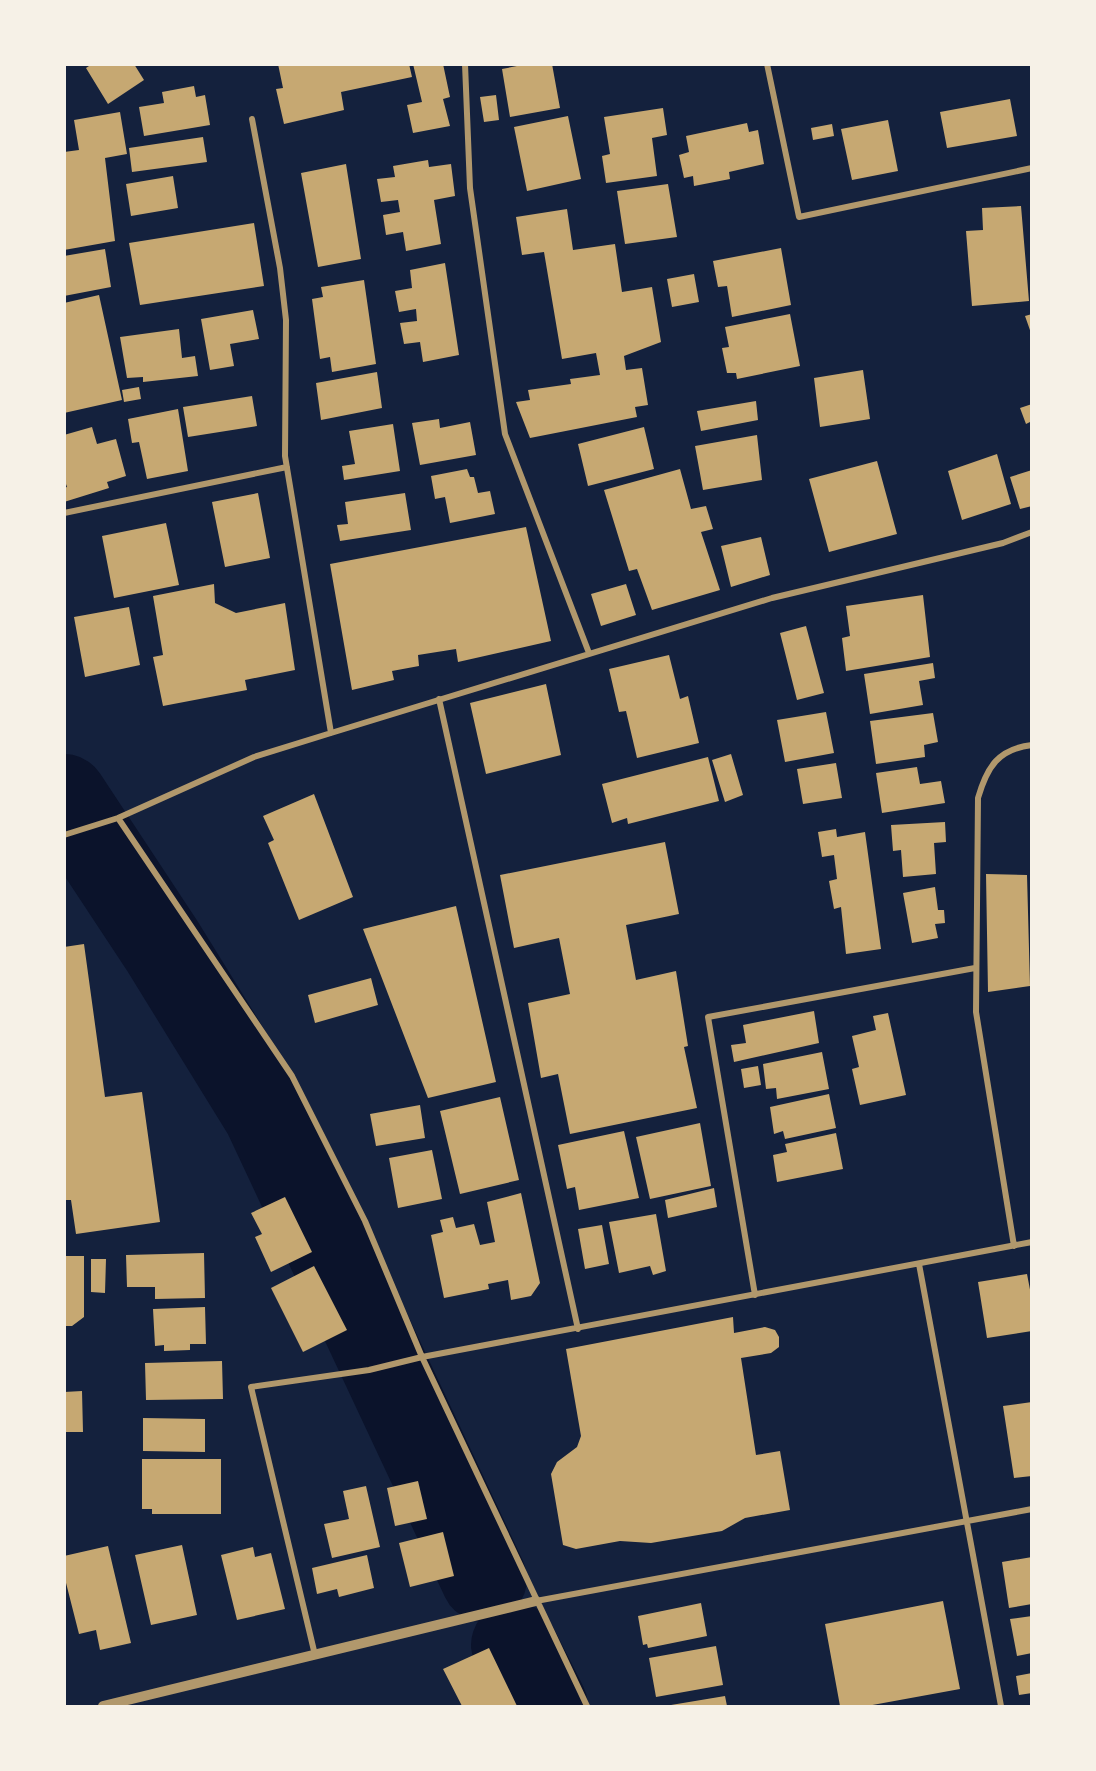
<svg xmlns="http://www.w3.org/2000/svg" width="1096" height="1771" viewBox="0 0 1096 1771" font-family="'Public Sans',sans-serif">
<rect width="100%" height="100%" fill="#14213d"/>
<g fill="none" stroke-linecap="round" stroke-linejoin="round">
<path stroke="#0b132b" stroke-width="86" d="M64,797L163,947L266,1114L484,1579
M514,1645L545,1706"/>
</g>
<path fill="#c6a872" d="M92,64H134L144,80L108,104L86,68Z
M278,64H409L412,77L341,92L344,110L284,124L276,89L283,88Z
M413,64H443L450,97L443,99L450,126L413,133L407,105L422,102Z
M527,64H552L560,108L510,117L502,69Z
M194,86L196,97L205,95L210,125L144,136L139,107L164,103L162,92Z
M496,95L499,120L484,122L480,97Z
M1010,99L1017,136L947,148L940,112Z
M663,108L667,135L652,138L657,176L606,183L602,156L610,154L604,117Z
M120,112L127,154L105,158L115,241L64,250V152L79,150L74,120Z
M568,116L581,179L527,191L514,127Z
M888,120L898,171L852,180L841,129Z
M747,123L749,132L758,130L764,164L729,172L730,179L694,186L693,176L684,178L679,155L689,152L686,136Z
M832,124L834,136L813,140L811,128Z
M203,137L207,162L132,172L129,148Z
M428,160L429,167L451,164L455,196L434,200L441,244L406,251L403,232L386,235L383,215L400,212L398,200L381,202L377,179L395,177L393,166Z
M346,164L361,259L318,267L301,173Z
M173,176L178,208L131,216L126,184Z
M668,184L677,237L625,244L617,191Z
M1021,206L1029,301L972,306L966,231L983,230L982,208Z
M567,209L573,250L615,244L622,292L652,287L661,342L624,356L626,370L642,368L648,405L635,407L637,417L530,438L516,402L530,400L528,390L571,384L570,379L600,375L596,353L562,359L544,252L522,255L516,217Z
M254,223L264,286L140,305L129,243Z
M781,248L791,305L732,317L727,286L718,287L713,261Z
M105,249L111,287L64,296V256Z
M445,263L459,355L423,362L420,342L404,344L400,323L417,321L416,309L399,312L395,291L412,288L410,270Z
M694,274L699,302L672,307L667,279Z
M364,280L376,364L332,372L330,357L320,359L312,299L323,297L321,287Z
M99,295L122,400L64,413V303Z
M253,310L259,339L230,344L234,366L210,370L201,319Z
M790,314L800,366L737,379L736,373H727L722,348L729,347L725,327Z
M1032,314V333H1031L1025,316Z
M179,329L182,358L195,356L198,376L143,382V377L127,378L120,337Z
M863,370L870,419L820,427L814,378Z
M377,372L382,408L321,420L316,383Z
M139,387L141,399L124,402L122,390Z
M252,396L257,426L188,437L183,407Z
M756,401L758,420L701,431L697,411Z
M1032,404V421L1026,424L1020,408Z
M178,409L188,471L147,479L139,442L132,443L128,419Z
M439,419L440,428L470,422L476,455L420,465L412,423Z
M393,424L400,471L344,480L342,466L355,464L349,431Z
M92,427L97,444L116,439L126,476L107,482L109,488L64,502V488L67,487L64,478V435Z
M644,427L654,469L588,486L578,444Z
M757,435L762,480L703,490L695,446Z
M997,454L1011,504L962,520L948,471Z
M877,461L897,534L829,552L809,479Z
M467,469L470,477H474L478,493L490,491L495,514L450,523L445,497L435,499L431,476Z
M680,469L691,509L706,506L713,529L701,532L720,590L652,610L637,569L629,571L604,490Z
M1032,470V506L1020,509L1010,477Z
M258,493L270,558L225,567L212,502Z
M405,493L411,530L340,541L337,525L348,524L345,502Z
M166,523L179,585L114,598L102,536Z
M526,527L551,641L458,662L456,649L418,655L419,666L392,671L394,680L352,690L330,564Z
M761,537L770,575L731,587L721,546Z
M214,584L215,603L236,613L285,603L295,670L245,680L247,690L163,706L153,657L163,655L153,596Z
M626,584L636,615L601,626L591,594Z
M923,595L930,657L846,671L842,638L850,636L846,606Z
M129,607L140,665L85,677L74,617Z
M806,626L824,693L797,700L780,633Z
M669,655L680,699L688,696L699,743L637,758L626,711L619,712L609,669Z
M933,663L935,678L919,681L923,705L870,714L864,674Z
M546,684L561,755L486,774L470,703Z
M826,712L834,753L785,762L777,720Z
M933,713L938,742L924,745L925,757L876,764L870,721Z
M731,754L743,795L725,802L712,760Z
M708,757L719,801L628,824L627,818L612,823L602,784Z
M836,763L842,798L803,804L797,769Z
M917,767L920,784L941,781L945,803L882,813L876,773Z
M314,794L353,897L299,920L268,843L274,840L263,816Z
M945,822L946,842L934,843L936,874L903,877L901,850L893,851L891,825Z
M836,829L837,837L865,832L881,949L846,954L841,907L834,909L829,881L837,879L834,855L822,857L818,832Z
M665,842L679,914L626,925L636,980L676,971L688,1046L684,1047L697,1108L570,1134L558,1074L541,1078L528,1003L570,994L559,938L514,948L500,875Z
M986,874L1027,875L1030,986L988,992Z
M935,887L938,910H944L945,923L935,924L938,938L912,943L903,893Z
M456,906L496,1082L428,1098L363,929Z
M84,944L105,1097L142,1092L160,1222L76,1234L71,1200H64V947Z
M371,978L378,1005L315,1023L308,995Z
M814,1011L819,1043L734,1062L731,1045L746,1043L743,1025Z
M888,1013L906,1095L860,1105L852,1069L859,1067L852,1036L876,1030L873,1016Z
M822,1052L829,1089L777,1099L776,1088L766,1089L763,1064Z
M758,1066L761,1085L744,1088L741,1069Z
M829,1094L836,1128L785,1139L783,1131L774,1134L770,1107Z
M500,1097L519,1180L460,1194L440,1111Z
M420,1105L425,1138L376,1146L370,1114Z
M700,1123L711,1186L650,1199L636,1137Z
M624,1131L639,1198L579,1210L575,1187L567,1189L558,1145Z
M836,1133L843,1169L777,1182L773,1155L787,1152L785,1144Z
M432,1150L442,1199L398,1208L389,1158Z
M714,1188L717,1207L668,1218L665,1200Z
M521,1193L540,1283L531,1296L511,1300L508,1280L488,1284L489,1289L444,1298L431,1235L443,1232L440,1220L453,1217L456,1228L474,1224L480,1245L495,1242L487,1202Z
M285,1197L312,1252L271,1272L255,1237L262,1234L251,1213Z
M656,1214L666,1271L653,1275L650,1266L619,1273L609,1222Z
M602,1225L609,1264L585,1269L578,1229Z
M204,1253L205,1298L155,1299V1287H127L126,1255Z
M64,1256H84V1317L72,1326H64Z
M91,1259H106L105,1293L91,1292Z
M314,1266L347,1330L303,1352L271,1288Z
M1027,1274L1032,1300V1331L987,1338L978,1282Z
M205,1307L206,1344H190V1350L164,1351V1345L155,1346L153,1309Z
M733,1317L734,1333L765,1327L775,1330L779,1337V1347L771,1353L741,1358L756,1455L780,1451L790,1510L745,1518L722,1531L651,1543L620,1541L576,1549L563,1545L551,1474L557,1462L577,1447L581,1436L566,1349Z
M222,1361L223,1399L146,1400L145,1363Z
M82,1391L83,1432H64V1392Z
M1032,1402V1476L1014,1478L1003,1406Z
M143,1418L205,1419V1452L143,1451Z
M142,1459H221V1514H152V1509H142Z
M418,1481L427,1519L395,1526L387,1488Z
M366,1486L380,1547L332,1558L324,1524L349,1519L343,1491Z
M443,1532L454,1576L410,1587L399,1543Z
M182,1545L197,1615L151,1625L135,1555Z
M108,1546L131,1643L100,1650L96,1630L79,1634L64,1575V1556Z
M253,1547L255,1557L271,1553L285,1609L237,1620L221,1555Z
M367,1555L374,1588L339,1597L337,1589L317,1594L312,1568Z
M1032,1557V1604L1009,1608L1002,1562Z
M943,1601L960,1689L867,1706H840L825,1624Z
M701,1603L707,1636L648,1648L647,1644L643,1645L638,1616Z
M1032,1616V1653L1017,1656L1010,1619Z
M716,1646L723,1685L656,1697L649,1658Z
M489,1648L517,1706H462L443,1669Z
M1032,1673V1693L1019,1695L1016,1676Z
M725,1696L727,1706H671V1705Z"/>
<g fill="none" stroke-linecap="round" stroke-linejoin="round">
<path stroke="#b1986c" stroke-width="6" d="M465,64L470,188L505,434L589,653
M767,64L799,217L1032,168
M252,119L280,268L286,320L285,456L331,733
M64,513L287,467
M439,699L578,1329
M118,818L292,1076L365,1221L422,1357L587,1706
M64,835L118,818L254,757L331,733L772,598L1003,543L1032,532
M1014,1246L976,1012L978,798C987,767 998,749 1032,745
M919,1264L1001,1706
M755,1295L708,1017L975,968
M536,1601L1032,1509
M315,1655L251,1387L369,1370L422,1357L1032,1242"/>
<path stroke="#b1986c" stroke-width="10" d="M103,1706L536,1601"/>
</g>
<rect width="1096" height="1771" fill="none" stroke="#f6f1e7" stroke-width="132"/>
</svg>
